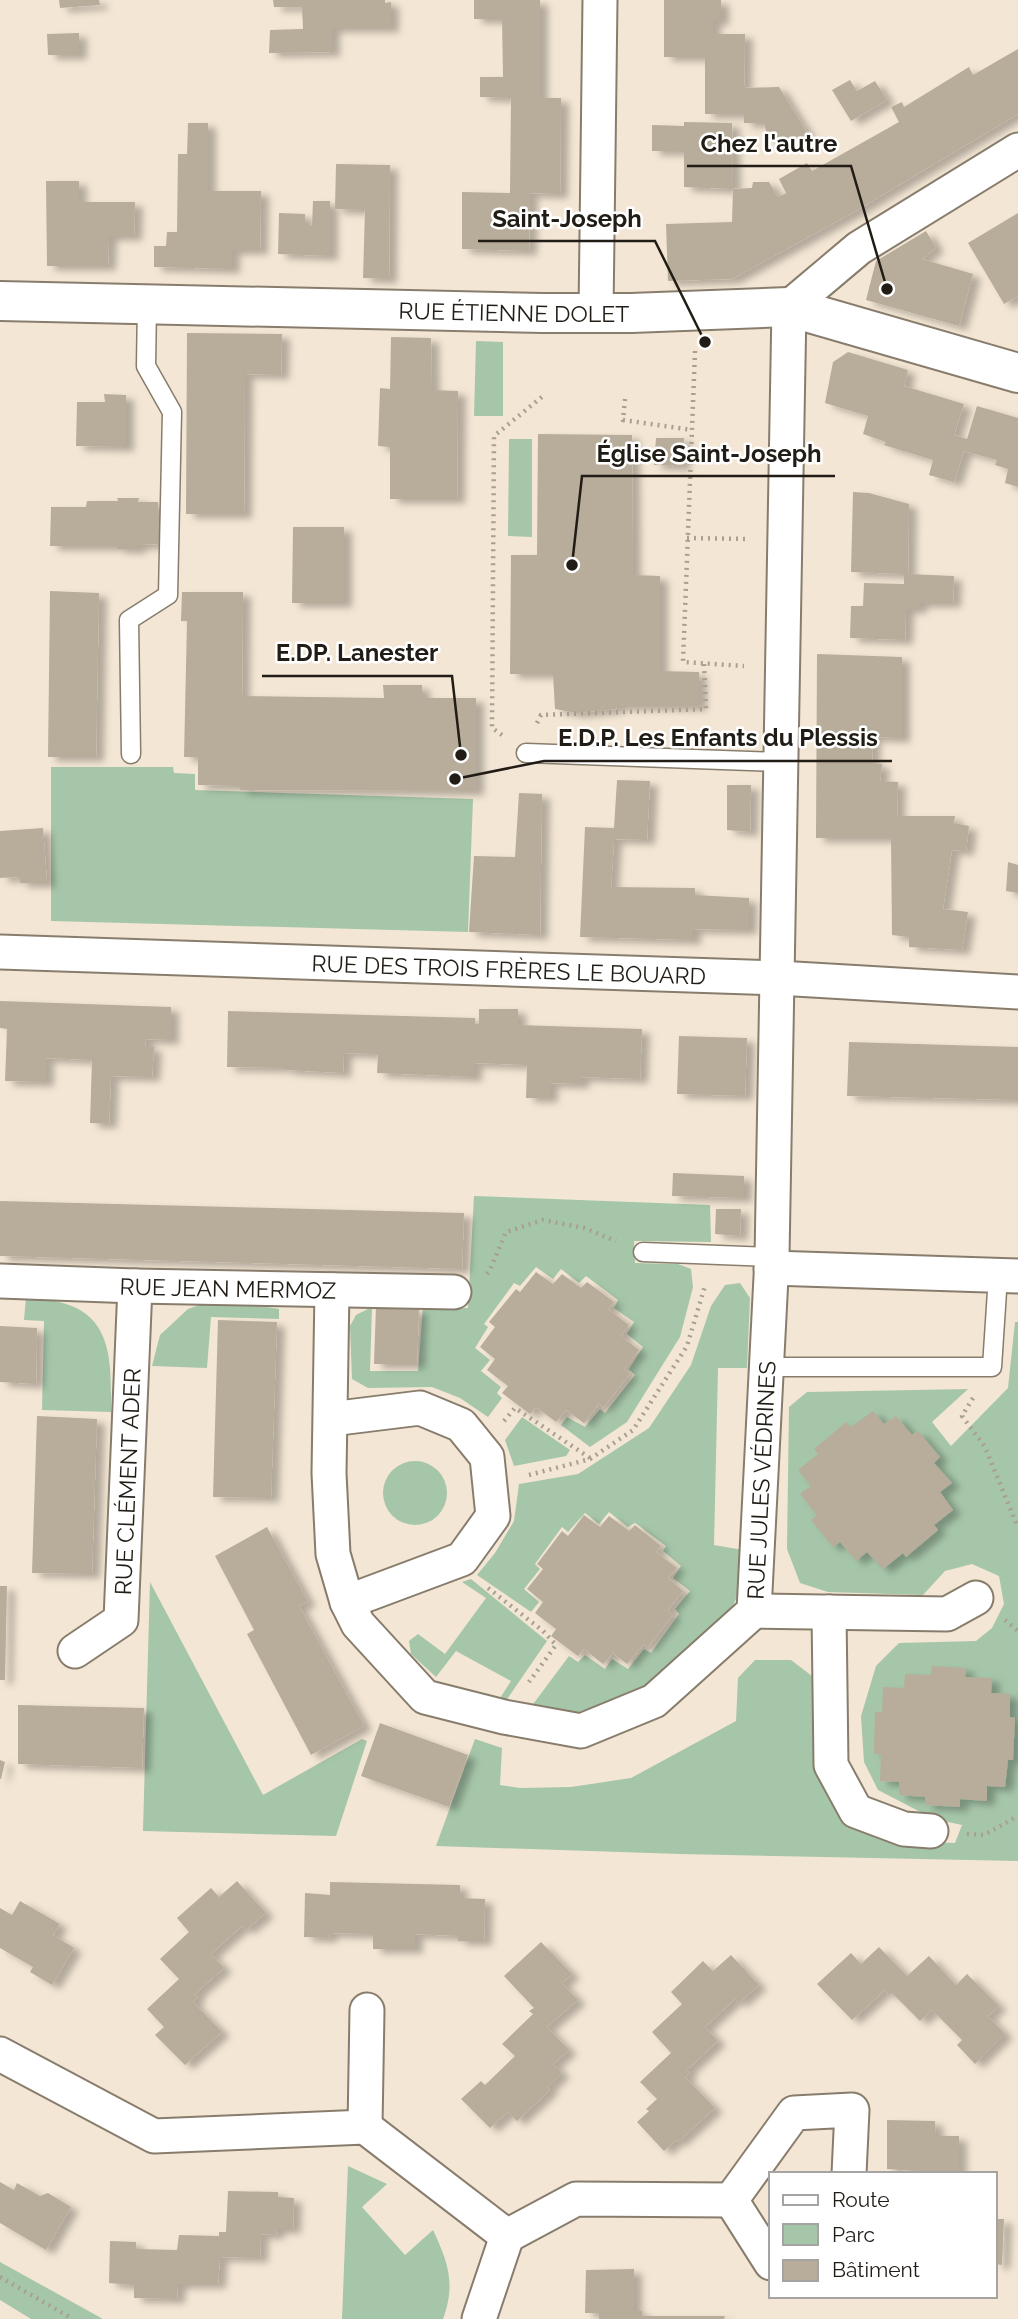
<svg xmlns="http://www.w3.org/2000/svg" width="1018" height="2319" viewBox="0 0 1018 2319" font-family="Raleway,sans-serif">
<defs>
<filter id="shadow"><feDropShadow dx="8" dy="4.5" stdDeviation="3.5" flood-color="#0004"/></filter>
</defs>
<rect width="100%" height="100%" fill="#f3e6d4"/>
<path fill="#a6c6a9" d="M476,341L503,342V416H474Z
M509,439H532V537L508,536Z
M51,767H173L174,773L195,774V790L473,799L468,932L51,921Z
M474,1196L710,1205L711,1242L634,1241L635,1263L678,1264L691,1269L693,1287L680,1337L627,1422L590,1447L561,1425L567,1417L585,1427L600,1409L605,1413L635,1375L629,1369L643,1347L627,1334L634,1322L614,1308L618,1300L586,1276L579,1283L561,1269L553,1279L536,1267L520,1286L514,1283L484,1324L488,1327L475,1348L490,1360L481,1371L501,1387L497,1393L502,1398L488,1417L460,1398L432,1387L368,1388L352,1379L350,1326L356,1315L372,1307L370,1371H418L423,1307L468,1308Z
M740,1283L750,1298L747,1368H718L714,1545L743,1550L742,1585L732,1608L675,1669L633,1694L576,1713L528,1711L569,1656L578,1662L585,1655L605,1669L612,1659L628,1669L644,1649L651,1653L679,1614L675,1609L690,1591L673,1578L681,1566L663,1551L666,1546L635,1523L628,1527L609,1512L599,1524L585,1513L568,1532L562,1527L535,1564L540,1569L524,1589L539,1602L531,1612L477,1575L495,1553L514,1521L519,1484L578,1474L649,1428L691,1365L711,1306L725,1285Z
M26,1297C37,1299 48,1299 59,1302C115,1315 111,1366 111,1412L42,1410L44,1321L24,1320Z
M216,1299L279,1309V1319L211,1317L207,1368L152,1366L160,1335L188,1309Z
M1015,1322H1018V1861L680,1854L436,1846L475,1739L502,1748L500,1785L520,1788L571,1787L631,1778L736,1721L738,1678L755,1660H791L812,1676L825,1779L904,1841L955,1843L962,1825L934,1819L878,1790L864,1762L861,1716L876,1666L899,1643L976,1641L992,1628L1004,1604L999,1576L972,1564L945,1571L923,1595L828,1592L800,1583L787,1549L789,1407L807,1392L968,1389L932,1422L951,1446L1008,1388Z
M522,1417L570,1450L566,1456L514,1466L505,1440Z
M383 1493a32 32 0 1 1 64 0a32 32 0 1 1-64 0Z
M471,1579L547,1641L505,1702L495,1706L511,1681L456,1651L436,1677L411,1654L409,1641L418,1634L445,1654L486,1598L462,1582Z
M150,1582L263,1795L362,1739L367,1741L336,1836L143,1831Z
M348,2166L387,2184L362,2207L405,2255L433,2230C448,2262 456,2284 443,2319H342Z
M0,2262L103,2319H31L0,2300Z"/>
<path fill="#b8ac9b" filter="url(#shadow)" d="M59,0H99L100,5L60,8Z
M273,0H385V3L391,2V28H332V52L269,53L270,30L303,29L302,7H274Z
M474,0H540V98H561L560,194L530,193L529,251L462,249V192L510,193L511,98L480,97V77H503L502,19H474Z
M664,0H721V21H713V34H745L744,88L779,87L809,136L768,138L764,123H744V114H705V57H664Z
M79,33V55H48L47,34Z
M1018,49V114L854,212L732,279L668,281L666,224L732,222L733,189L752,188L753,182H769L778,197L786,193L779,179L807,163L812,171L899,122L891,107L902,102L904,107L969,67L973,75Z
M850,80L857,91L875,81L887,100L851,121L832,90Z
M684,122L732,123L733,189L684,187V151H652V125L684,126Z
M188,123H208V191H261L260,250H232V269L154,267V246H166L167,232H177L178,154H187Z
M336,164L390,165L389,279L363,278L365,210L335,209Z
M46,181H79V202H135L134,236H109L108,266H47Z
M313,201H330V256L278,254L279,213L305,214V226H312Z
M1018,213V296L1004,304L968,243Z
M926,231L936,248L922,259L973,274L959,326L866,300L876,261Z
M187,333L282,334L281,375L245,374L244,514H186Z
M391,337L431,338L432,390L458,391L457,499H390V447L378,446L380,388L390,389Z
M848,352L908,370L904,386L964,404L954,435L967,439L977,406L1018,418V487L1005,483L1008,469L995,465L997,460L964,451L954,482L929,475L933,460L884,445L886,442L863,434L868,416L825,403L833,362Z
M104,394L126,395V447L76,446L77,402H105Z
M538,434L632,435L633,575L660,576V671L699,672V706H617L616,709L577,713L555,709L553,674H510L511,555H537Z
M656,438H684L682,466L654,465Z
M853,492L869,493L909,504L908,574L954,576L953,603H919V609H906L905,640L850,638L851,606H863L864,583L904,584V574L851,572Z
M117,498H139L138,502H158V544L138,545V549H117V546H50L51,507H86L87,501H118Z
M293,527H344V603H292Z
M50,591L99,593L96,757H48Z
M182,592H243L242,696L384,698L383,685H422V698H476V791L240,790V786L198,785V757H184L187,621H181Z
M817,654L902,657V738L873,737L872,763L882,764L880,781L898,782L897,816H955L954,823L969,826L966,851L952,850L943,909L968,912L962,950L909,947V937L892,935L891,838H816Z
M617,780L650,781L647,840L614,839L611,887L695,888V895L749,898V930L693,929V940L580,937L585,827L614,828Z
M727,785H751L750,832L727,830Z
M519,793L542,794L540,935L469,932L474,856L515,857Z
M43,828L47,883H20L19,877L0,878V831Z
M1008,862L1018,865V893L1006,891Z
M0,1001L171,1007V1040L146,1039L145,1047H154L152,1077L111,1076L109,1124L90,1123L92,1060L46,1058V1082L5,1081L7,1029L0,1028Z
M479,1009H518V1025L642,1029L640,1079L581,1077V1084L550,1083V1098H526L527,1065L474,1063V1077L377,1073L378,1054L344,1053L343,1073L286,1070V1068L227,1067L228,1011L475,1018V1024H479Z
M679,1036L747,1038L745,1096L677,1094Z
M849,1042L1018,1047V1100L847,1096Z
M673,1173L744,1176V1198L672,1196Z
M0,1201L464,1213L462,1269L0,1256Z
M716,1209H741L740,1236L715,1234Z
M536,1272L553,1284L562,1274L581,1288L587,1282L614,1302L608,1309L629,1325L621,1336L639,1350L624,1369L630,1374L603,1408L599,1404L584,1423L566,1410L556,1422L536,1407L530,1414L502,1393L508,1386L487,1370L495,1359L480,1347L495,1327L489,1322L516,1289L520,1292Z
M376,1306L419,1309L417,1364H374Z
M218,1320L277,1322L271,1498L213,1497Z
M0,1326L37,1328L36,1384L0,1382Z
M873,1411L884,1424L896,1416L912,1435L918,1431L940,1457L934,1463L952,1483L940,1492L953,1510L934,1525L938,1530L906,1557L903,1553L883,1569L867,1552L856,1561L840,1542L833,1547L811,1520L817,1515L800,1494L811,1486L798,1470L818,1454L814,1449L846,1422L851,1427Z
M37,1416L97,1419L92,1574L32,1573Z
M584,1515L600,1527L609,1516L629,1531L635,1525L661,1546L656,1552L677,1568L668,1578L683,1591L668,1610L673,1615L648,1647L644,1644L627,1664L613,1653L603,1664L584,1649L578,1656L551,1636L556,1629L535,1613L543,1602L527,1589L543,1569L537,1564L562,1531L568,1536Z
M267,1527L308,1602L299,1606L364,1726L311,1755L247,1634L254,1630L215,1556Z
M0,1586H7L5,1680H0Z
M932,1666L966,1668L965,1677L992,1678L991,1693L1010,1694V1717L1015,1718L1013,1760H1008L1005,1787L987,1786V1801L960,1799V1807L925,1805V1797L899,1795V1782L880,1781L881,1754H874L875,1712H882L883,1687L904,1688L905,1674L931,1675Z
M18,1705L144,1708L142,1768L18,1764Z
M380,1723L468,1755L449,1807L361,1776Z
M0,1760L5,1762L1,1779H0Z
M237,1881L266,1913L246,1930L242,1926L211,1954L224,1968L195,1994L198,1997L193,2002L222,2032L185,2065L155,2035L164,2027L147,2009L179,1979L160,1959L189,1932L177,1918L211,1888L219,1897Z
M330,1882L460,1885V1898L485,1899L484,1941H458V1936L415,1934V1949H373V1934L330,1933L329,1938L304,1937L305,1893L330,1895Z
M20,1901L60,1924L53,1935L74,1948L52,1985L30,1972L33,1967L0,1948V1908L12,1915Z
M541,1942L572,1974L562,1983L578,2000L547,2027L569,2050L553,2064L562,2073L548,2087L550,2090L517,2121L508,2112L490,2128L461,2099L481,2081L485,2085L515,2056L502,2044L533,2014L529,2011L534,2008L504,1976Z
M879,1947L907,1976L929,1956L956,1985L967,1974L999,2006L988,2016L1005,2034L975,2064L957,2045L962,2040L932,2010L920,2021L892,1993L889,1995L885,1990L852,2020L817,1984L851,1953L861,1964Z
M731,1955L759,1985L739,2003L735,1999L705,2027L718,2041L687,2070L690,2073L685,2077L715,2108L678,2142L676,2140L664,2151L637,2122L649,2111L646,2109L657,2099L640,2082L671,2053L652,2032L682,2004L671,1992L703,1961L713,1971Z
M887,2120L935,2121L936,2136H959V2174L887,2169Z
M0,2182L14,2190L17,2183L40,2196L48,2193L71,2207L46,2250L0,2223Z
M228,2191L278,2192V2197L294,2198L293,2229H277L276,2235L261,2234L260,2258L220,2257L218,2284H178L177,2299L134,2298V2285L109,2283L110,2241L136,2242V2249L177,2250L179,2235L219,2236V2232H226Z
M995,2219H1004L1002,2265L995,2264Z
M634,2269V2311H642V2316H725L724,2319H599V2313H585L586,2270Z"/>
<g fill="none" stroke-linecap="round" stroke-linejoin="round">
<g stroke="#887d6c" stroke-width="21">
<path id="service" d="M526,753L781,762
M131,754L129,620L168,595L172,412L146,366L147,304
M643,1252L772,1257
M766,1367H992L998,1276"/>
</g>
<g stroke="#887d6c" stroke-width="37">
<g id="minor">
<path d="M596,312L600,0"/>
<path id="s1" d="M0,952L778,978L1018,992"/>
<path d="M771,1268L1018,1276"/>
<path id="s2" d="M0,1281L135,1286L454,1292"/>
<path id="s3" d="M332,1290L329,1473L333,1554L347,1602L358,1624L425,1697L504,1717L581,1731L654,1701L754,1611L772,1257L789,307L859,248L1018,150"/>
<path d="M331,1419L420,1408L461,1425L487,1457L493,1516L462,1559L347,1602"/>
<path d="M754,1611L947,1614L976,1598"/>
<path d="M829,1612L831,1765L856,1811L904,1829L931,1831"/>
<path id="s4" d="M75,1651L121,1620L135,1286"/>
<path d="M0,2054L154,2136L365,2127L507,2236L576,2199L731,2200"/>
<path d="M365,2127L367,2010"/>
<path d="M731,2200L794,2113L852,2110L849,2174"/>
<path d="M731,2200L771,2263"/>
<path d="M479,2319L507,2236"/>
</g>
</g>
<g stroke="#887d6c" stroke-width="42">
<g id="tertiary">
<path id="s5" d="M0,301L543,313H631L789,307L1018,373"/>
</g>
</g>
<path stroke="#a99f91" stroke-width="4.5" stroke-dasharray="2 5" stroke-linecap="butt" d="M695,351L683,662L744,666
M625,399L623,420L692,430
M687,538L746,539
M537,723L541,715L706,709L704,663
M502,735L492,728L494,436L543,396
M487,1274L489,1272L506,1232L543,1220L584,1228L616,1241
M973,1398L962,1416L985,1447L1018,1528
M504,1421L515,1408L590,1458
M529,1475L590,1459L633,1430L687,1346L705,1286
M488,1588L543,1631L556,1645L529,1682
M1005,1620L1018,1631
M967,1834L984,1835L1018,1816
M0,2277L73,2319"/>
<use href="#service" stroke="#fff" stroke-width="18"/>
<use href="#minor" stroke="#fff" stroke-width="33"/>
<use href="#tertiary" stroke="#fff" stroke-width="38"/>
</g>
<g text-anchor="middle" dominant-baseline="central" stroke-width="5" stroke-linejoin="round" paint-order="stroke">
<g font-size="23" fill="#211c16" stroke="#fff">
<text stroke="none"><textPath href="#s5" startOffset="514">RUE ÉTIENNE DOLET</textPath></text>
<text stroke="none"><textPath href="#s1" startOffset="509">RUE DES TROIS FRÈRES LE BOUARD</textPath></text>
<text stroke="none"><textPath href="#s2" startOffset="228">RUE JEAN MERMOZ</textPath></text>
<text stroke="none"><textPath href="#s3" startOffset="942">RUE JULES VÉDRINES</textPath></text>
<text stroke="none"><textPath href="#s4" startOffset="194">RUE CLÉMENT ADER</textPath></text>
</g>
</g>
<path fill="none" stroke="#211c16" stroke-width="2.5" d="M887 289L851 166H687M705 342L655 241H478M572 565L582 476H835M461 755L452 676H262M455 779L544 761H892"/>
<g fill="#211c16" stroke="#fff" stroke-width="2.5">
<circle cx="887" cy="289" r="7"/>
<circle cx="705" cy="342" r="7"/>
<circle cx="572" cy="565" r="7"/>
<circle cx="461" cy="755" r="7"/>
<circle cx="455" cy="779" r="7"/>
</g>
<g font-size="24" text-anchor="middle" font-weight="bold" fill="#211c16" stroke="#fff" stroke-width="5" stroke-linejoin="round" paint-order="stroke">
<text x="769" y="152">Chez l'autre</text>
<text x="567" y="227">Saint-Joseph</text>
<text x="709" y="462">Église Saint-Joseph</text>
<text x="357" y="661">E.DP. Lanester</text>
<text x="718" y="746">E.D.P. Les Enfants du Plessis</text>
</g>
<rect x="769" y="2172" width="228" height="126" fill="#ffffff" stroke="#a6a4a2" stroke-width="2"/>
<rect x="783" y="2195" width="35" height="10" fill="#ffffff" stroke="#a6a4a2" stroke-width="2"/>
<text x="832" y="2207" font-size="21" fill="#211c16">Route</text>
<rect x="783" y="2224" width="35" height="21" fill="#a6c6a9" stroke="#a6a4a2" stroke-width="2"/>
<text x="832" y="2242" font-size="21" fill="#211c16">Parc</text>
<rect x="783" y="2260" width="35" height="21" fill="#b8ac9b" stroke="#a6a4a2" stroke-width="2"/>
<text x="832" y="2277" font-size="21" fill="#211c16">Bâtiment</text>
</svg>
